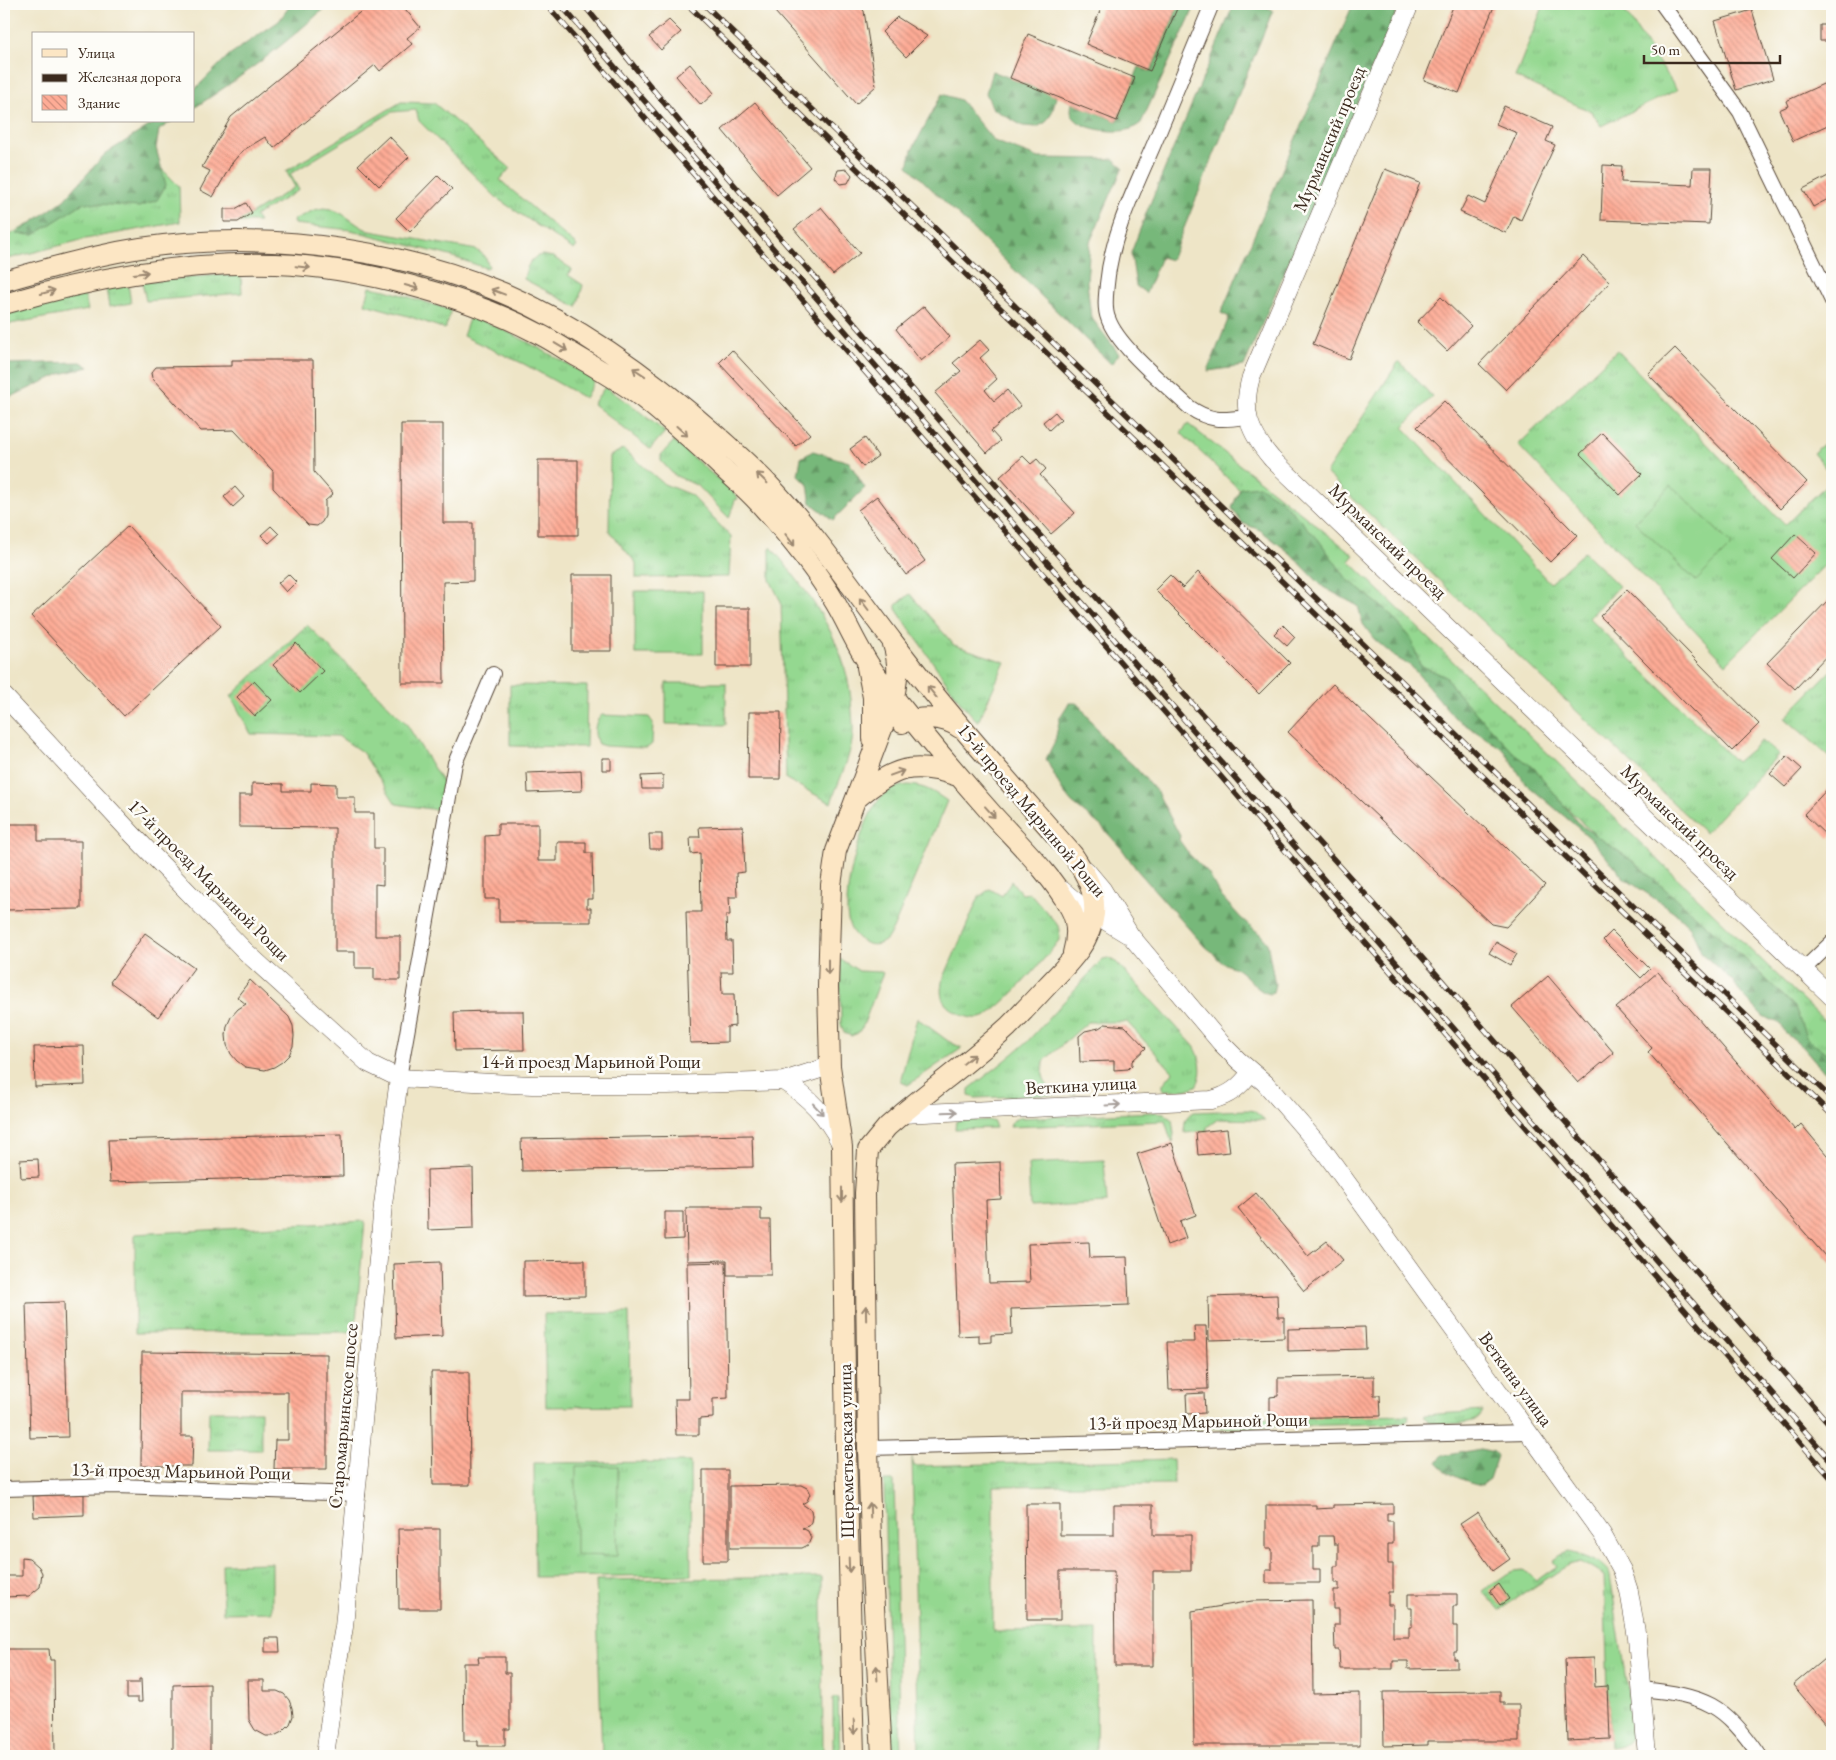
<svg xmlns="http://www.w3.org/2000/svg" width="1836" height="1760" viewBox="0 0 1836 1760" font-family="'EB Garamond',serif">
<defs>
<pattern id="grass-tufts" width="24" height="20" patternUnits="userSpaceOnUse" patternTransform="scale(1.25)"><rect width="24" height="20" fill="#94d890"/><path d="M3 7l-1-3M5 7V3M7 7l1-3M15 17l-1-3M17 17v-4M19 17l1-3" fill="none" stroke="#80ba7c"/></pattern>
<pattern id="forest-firs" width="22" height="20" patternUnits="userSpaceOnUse" patternTransform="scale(1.25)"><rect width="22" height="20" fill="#77b87a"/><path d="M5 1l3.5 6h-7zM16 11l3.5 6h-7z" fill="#639663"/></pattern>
<pattern id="building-back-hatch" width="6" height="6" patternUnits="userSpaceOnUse" patternTransform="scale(1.25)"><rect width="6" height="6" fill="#feac96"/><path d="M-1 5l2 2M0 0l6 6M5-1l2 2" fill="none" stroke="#cf8c7a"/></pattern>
</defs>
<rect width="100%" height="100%" fill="#fdfcf7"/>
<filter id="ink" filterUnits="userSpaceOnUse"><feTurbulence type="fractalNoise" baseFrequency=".02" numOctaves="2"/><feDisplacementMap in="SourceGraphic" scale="10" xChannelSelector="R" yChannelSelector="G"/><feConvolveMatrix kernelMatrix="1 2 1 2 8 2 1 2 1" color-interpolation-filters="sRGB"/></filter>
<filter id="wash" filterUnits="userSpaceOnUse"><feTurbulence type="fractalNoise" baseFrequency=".0096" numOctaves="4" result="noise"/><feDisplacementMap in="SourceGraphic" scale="20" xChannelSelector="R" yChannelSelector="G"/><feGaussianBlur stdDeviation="1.12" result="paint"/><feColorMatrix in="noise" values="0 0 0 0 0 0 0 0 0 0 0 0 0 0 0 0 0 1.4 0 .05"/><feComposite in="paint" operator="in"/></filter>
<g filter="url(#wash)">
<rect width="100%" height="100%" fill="#eee5c7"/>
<path fill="url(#grass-tufts)" stroke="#688157" d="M1544,4H1620L1677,90L1601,126L1592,112L1515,77Z
M401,102L434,103L510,168L500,180L577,246L574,250L498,199L419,121L416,110L392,112L290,174L299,190L255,216L259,222H238L295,187L286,171Z
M139,146L179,186L180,222L85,239L4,260V238L51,212Z
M324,208C343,209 353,225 370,231L477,250L485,256L489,267L486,268L450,256L351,230L294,224L293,220L314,210Z
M542,255L553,257L572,269L568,275L583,285L577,307L524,279C526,268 530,257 542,255Z
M218,275H241L242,293L146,301L142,282Z
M128,284L131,303L109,307L106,288Z
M370,287L386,290L451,310L445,329L408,316L365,304Z
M84,293L88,310L4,325V313Z
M470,316C514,332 555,357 595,380L585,398L524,364L463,336Z
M1617,350L1785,525L1823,488L1832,489V558L1726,664L1518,445Z
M1399,361L1432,396L1403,427L1550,583L1584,552L1619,586L1589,618L1736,762L1761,741L1779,754L1705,833L1326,473Z
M605,387L634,407L665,432L650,449L593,404Z
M1188,424L1354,555L1349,561L1832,1028V1065L1181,433Z
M1832,437V471H1828L1813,453Z
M674,441L734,493L738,499L735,500L729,518L698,486L674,475L661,461V455Z
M623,449L664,484L691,495L731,537L729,577L636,578V563L609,531L610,456Z
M771,547C812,597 849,644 852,712C853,723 854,735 851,746C847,765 837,785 831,803L786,779L781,602L770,580V548Z
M910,594L954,645L1005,662L978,722L961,703L896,609V605Z
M307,625L406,723L446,788L444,811L396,804L362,752L338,736L251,734L231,696Z
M1832,669V759L1785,718Z
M666,683H726V725L666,724Z
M510,685L587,686L586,747L510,746Z
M908,785C925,786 934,792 947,801L893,929C891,932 889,936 887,939C873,953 853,939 849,924C840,895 862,814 884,794C891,788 899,786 908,785Z
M1011,881L1022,894L1030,893L1056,923L1060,929L1059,940C1047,957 1001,1009 984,1017C974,1021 959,1015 951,1009C941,1002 940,994 942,982L979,897L990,889L1002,896Z
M1108,958L1116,962L1194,1046C1201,1057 1204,1075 1196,1086L1186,1090H1163V1084L1173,1072L1127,1022H1088L1045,1060C1040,1072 1043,1078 1049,1088L1075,1087L1076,1094L975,1098L969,1096V1089L1001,1064L1026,1043L1100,962L1103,959Z
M840,959L859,971L881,972L883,973L863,1026L858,1033L851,1036L844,1033L841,1024Z
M917,1018L948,1041L962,1048L908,1085L901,1082V1078Z
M1248,1110L1254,1111L1265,1120L1218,1119L1207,1127V1131L1185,1133C1184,1124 1184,1117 1193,1112Z
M1156,1112L1164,1113L1172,1120L1174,1134L1172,1143L1165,1121L1010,1127L1012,1121L1018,1118Z
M988,1120L994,1122L996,1128L955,1129L956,1121Z
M365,1221L355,1332L135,1333V1234Z
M629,1313L630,1406L546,1407L544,1314Z
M209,1411H261V1450H208Z
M1483,1411C1481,1415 1477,1420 1472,1421C1464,1424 1439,1425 1432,1423C1428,1421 1426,1419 1423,1415Z
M1409,1415L1408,1420L1402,1423L1188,1429L1186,1427L1222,1426V1419Z
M912,1458L914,1466L1173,1459L1174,1484L993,1486V1631L1097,1630L1096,1756H919Z
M690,1462L691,1575L535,1577L534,1463Z
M884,1481H894L901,1756H890Z
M1570,1552C1583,1556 1605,1562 1610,1575L1633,1728C1631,1744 1624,1747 1610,1748L1604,1576L1581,1562L1568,1565L1499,1610L1483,1591L1507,1574L1514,1571L1525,1570L1536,1581L1557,1566L1553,1561L1561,1555Z
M272,1563V1612L223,1613L222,1564Z
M822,1577L823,1756H602L596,1580Z
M833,1698H838L840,1756H833Z"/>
<path fill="url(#forest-firs)" stroke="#59714c" d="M291,4H329C286,44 243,76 194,108V90L229,55L279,21Z
M1179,4H1196L1141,123C1138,125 1134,128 1131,129C1117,134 1083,130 1074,118C1070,113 1071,108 1072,103L1117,121L1139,67L1151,71Z
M1234,4H1259L1273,10L1171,260L1161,257L1146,293L1136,286L1131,253L1147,211Z
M1353,4H1400L1244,366L1208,371L1229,317L1221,313Z
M992,71L1056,96L1053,110L1046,122L1037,127L1023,126L993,109L986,93Z
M942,94L960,100L994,141L1039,158L1113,159L1123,167L1090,242L1087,282L1091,317L1119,354L1111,364L908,166L912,150Z
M157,121H172L159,130L156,148L166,185L157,200L139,207L83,203L34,235L16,234L64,200L105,154Z
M81,362L89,367L60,374L15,395L4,398V364Z
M813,451L849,462L865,488L833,520L811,503L808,485L798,475L801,458Z
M1259,486L1282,501L1318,539L1347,579L1387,611L1411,638L1420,665L1446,677L1458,694L1514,753L1535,769L1578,823L1634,862L1744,958L1795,1007L1806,1037L1813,1044L1832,1056V1081L1804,1048L1786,1034L1781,1024L1763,1016L1743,996L1732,980L1702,954L1690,927L1676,913L1624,878L1590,838L1525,783L1504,750L1455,718L1411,666L1395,657L1374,639L1363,624L1358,606L1323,587L1290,553L1260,530L1242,523L1232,508L1240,488Z
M1069,703H1076L1080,706L1105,740L1134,766L1157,792L1180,836L1179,840L1189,854L1208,873L1220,895L1241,918L1261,935L1267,942L1275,984L1273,992L1270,994C1256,991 1252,980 1241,972C1236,967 1229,966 1223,963C1216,959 1213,950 1205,947L1137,870L1122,849L1101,826L1072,803L1063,792L1046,759L1055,741L1060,717Z
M1480,1449L1494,1452L1497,1456L1489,1480L1482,1485C1466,1482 1448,1475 1437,1463L1442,1456Z"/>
<path fill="#94d890" stroke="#688157" d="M1671,485L1732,545L1696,581L1635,522Z
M635,591H703V654H635Z
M602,715L649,717L653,723L652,744L647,748H643L605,746L598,744C593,735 594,720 602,715Z
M1104,1160L1107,1203L1030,1207L1028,1164Z
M576,1466H618L617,1556L576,1555Z"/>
<g id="blocks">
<path fill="url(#building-back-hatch)" d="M370,4H401L420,27L407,38L412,44L380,71L375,65L274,148L265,137L242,151L232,163L213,197L200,190L210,171L202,167L231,117Z
M768,4H857L864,11L876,86L856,104Z
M1103,4H1179L1150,71L1086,44Z
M1454,4H1495L1459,93L1424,80Z
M1752,10L1773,79L1736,90L1715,21Z
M897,17L927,36L906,57L882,32Z
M669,20L681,32L661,50L649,37Z
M1820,25H1832V41H1820Z
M1028,34L1135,78L1117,121L1010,78Z
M690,64L714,93L701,105L676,76Z
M1832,80V123L1793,141L1779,110L1788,106L1786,101Z
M755,102L810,167L777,195L722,130Z
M1504,106L1552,127L1546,141L1555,145L1521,220L1514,216L1506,233L1460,212L1468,196L1485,204L1517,133L1496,124Z
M389,136L409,157L379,186L358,165Z
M1603,165L1622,166L1621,182L1692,185L1693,168H1712L1709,224L1601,220Z
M847,169L852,175L848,183L840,184L835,178L838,170Z
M1385,169L1420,183L1349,359L1313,344Z
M1832,174V197L1813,207L1803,189Z
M438,175L452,189L410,232L396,218Z
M246,203L252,213L238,222H224V209H235Z
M821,207L860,253L833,275L794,229Z
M1583,256L1610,282L1506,390L1479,364Z
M1441,297L1471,326L1447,351L1417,322Z
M924,306L950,337L921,361L896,329Z
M980,340L989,350L980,358L997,379L985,390L994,401L1007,390L1020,406L991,431L1000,441L987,453L935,393L961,371L953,363Z
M1675,348L1807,482L1780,509L1648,374Z
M732,350L810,434L796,446L719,363Z
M232,360H313L314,472L333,494L325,501V516L322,522L317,526L308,525L273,488V471L234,430L201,431L152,378L151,373L156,367L232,366Z
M1444,401L1577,535L1550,562L1417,427Z
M1055,412L1061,419L1049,430L1043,422Z
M401,424H443V523H473V581L443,582L444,683H402Z
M1602,433L1642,474L1620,495L1580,454Z
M865,438L878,456L863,467L850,449Z
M1023,456L1031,464L1037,459L1046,469L1040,475L1075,513L1051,534L1000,477Z
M538,460H578V535H538Z
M235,487L244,497L233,507L224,497Z
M877,496L925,561L906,575L858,510Z
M128,526L221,626L124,716L31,616Z
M271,526L279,534L269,543L261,535Z
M1795,534L1816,553L1793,578L1772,559Z
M1198,572L1290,663L1259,694L1155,590L1170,575L1183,588Z
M288,574L296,582L286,592L278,583Z
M572,575H611V651H572Z
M1627,590L1759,724L1732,751L1600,616Z
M1832,596V650L1795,689L1767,663Z
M716,608H750V667H716Z
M1283,625L1295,637L1287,646L1274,634Z
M296,643L323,671L300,693L273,665Z
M254,681L272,700L255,716L237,697Z
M1333,684L1545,885L1506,927L1491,924L1288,732Z
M749,712H781L780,779H748Z
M1787,756L1802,769L1785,787L1770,774Z
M602,758H611V770H602Z
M581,771L582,791L528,793L527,773Z
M663,775V789H642L641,776Z
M252,783L283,784V791H311V783L336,784V797H355V813H374V848H383V885L375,884V936H400V980H374V968H355V952H335V828L239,827V795H252Z
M1832,784V835L1829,838L1804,814Z
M4,824H38V841H81V909L4,910Z
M498,824H538V861H557V842H586V853H592L593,899H587V908H591V922H499V899H485V836L498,835Z
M743,826L745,872L736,873L737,897H729L730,915H726L727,941H732L733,972H721L722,994H734L735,1026L727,1027V1042L690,1043L686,912H701L700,853L691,854L690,837H700L699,827Z
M649,834H662V849H650Z
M1612,931L1650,969L1641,978L1603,940Z
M145,933L194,968L158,1017L110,982Z
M1496,942L1517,954L1510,965L1489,953Z
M1658,972L1795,1130L1801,1124L1832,1161V1264L1648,1052L1652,1048L1616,1008Z
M1548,976L1614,1053L1578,1083L1512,1007Z
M250,980L289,1017L293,1026L294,1036L293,1046L289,1055L282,1062L274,1067L265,1070L245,1067L237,1061L231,1054L227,1045L226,1035L227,1026L231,1017L238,1009L246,1004L237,997Z
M490,1011H523L524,1050L455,1051L454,1012Z
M1105,1024L1125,1026L1146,1048L1132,1061V1065L1128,1069L1114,1070V1061L1080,1062L1079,1036L1085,1031L1099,1028Z
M84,1046L85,1085L35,1087L34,1047Z
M1227,1129L1230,1152L1198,1155L1196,1132Z
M342,1134L343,1176L110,1182L108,1140Z
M752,1135L753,1167L522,1171L521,1139Z
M1172,1143L1196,1215L1180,1221L1186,1238L1167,1245L1137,1154Z
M38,1159L39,1177L21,1178L20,1160Z
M1000,1162L1001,1199L986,1200L989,1283L1030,1282L1028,1244L1089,1242L1090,1258L1127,1257L1129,1305L1011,1309L1012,1334L991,1335V1342L979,1343V1335L958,1336L952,1164Z
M473,1168L474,1228L428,1230L427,1170Z
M1256,1193L1308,1256L1327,1241L1343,1260L1304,1291L1238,1208Z
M686,1208H761V1220H770L771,1275H727V1260L687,1261Z
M665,1212H683V1239L665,1240Z
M585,1260V1296L523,1297V1261Z
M440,1262L442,1336L396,1338L394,1264Z
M726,1262L728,1398L713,1399V1418L699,1419V1435H676L675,1399H689L687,1263Z
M1277,1295L1278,1317H1284V1338L1209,1340L1208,1297Z
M64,1302L68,1437L30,1438L26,1303Z
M1194,1326H1206L1208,1389L1169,1390L1167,1342H1195Z
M1365,1327L1366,1349L1288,1351V1329Z
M142,1352L327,1354V1469H274L275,1440H288V1392H181V1436H193L192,1466H141Z
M431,1372H469L470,1485H433Z
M1374,1376V1395H1380L1381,1416L1270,1418V1397L1278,1396V1378Z
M1204,1393L1205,1413L1187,1414L1186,1394Z
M703,1470H728V1561H703Z
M801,1485L807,1488L810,1494L807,1501L802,1504L811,1510L812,1516L811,1522L808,1526L802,1528L808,1531L811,1538L808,1545L802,1548H730V1486Z
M84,1494V1515L34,1517L33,1496Z
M1026,1504H1060V1535H1114V1505H1153V1535H1191V1571H1153V1666H1115L1114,1571H1060V1620H1027Z
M1393,1504V1513H1387V1521H1393V1544H1388V1564H1393V1592H1388V1605H1393V1637H1409V1627H1412V1608H1408V1594H1457V1606H1453V1626H1457V1652H1454V1659H1457V1668L1408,1669V1661H1393V1669H1340L1339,1650H1335L1334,1625H1339V1609H1334V1590H1339V1583H1334V1566H1338V1544H1334L1333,1536H1319V1547H1313V1569H1320V1583H1266V1570H1272V1549H1266V1505H1316V1509L1333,1508V1505Z
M1478,1512L1510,1559L1493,1571L1460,1524Z
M398,1529H440V1609H399Z
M22,1557L29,1558L39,1567L42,1573L40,1587L29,1596L4,1597V1576H22Z
M1499,1584L1509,1599L1500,1605L1490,1591Z
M1312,1600L1313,1694L1360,1693V1745H1194L1192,1611L1252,1601Z
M265,1638H279L280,1652H265Z
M4,1649H49L50,1660H54L55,1756H4Z
M1830,1654L1832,1657V1731L1793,1685Z
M478,1657H505V1673H510V1729H505V1746H478V1741H464L463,1663H479Z
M1594,1658L1595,1687L1608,1686L1610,1739L1568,1741L1565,1659Z
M139,1679H141L142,1702H138V1698H127V1683H139Z
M248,1680H264V1691H277L284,1694L289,1700L292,1708L293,1716L290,1724L282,1732L274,1736H266L255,1730L249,1720Z
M210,1684V1756H173V1685Z
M1500,1691V1702H1504V1705H1519V1741H1428V1745L1384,1746L1383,1692Z"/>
</g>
</g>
<g filter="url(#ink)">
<use href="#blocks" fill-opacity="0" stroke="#564637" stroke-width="1"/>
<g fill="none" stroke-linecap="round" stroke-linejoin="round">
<g stroke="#564637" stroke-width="16">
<path id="minor" d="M1212,4C1194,48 1175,93 1157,137C1137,185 1112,231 1107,284C1106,295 1104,308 1108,318C1117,346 1167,386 1189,407C1210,422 1223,420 1247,417
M1662,4L1740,112L1832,301
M1804,969L1832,942
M399,1078L455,763L493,674
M868,1448L1528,1432
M4,1489L116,1486L358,1494
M1642,1689C1706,1696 1723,1703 1760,1756"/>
</g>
<g stroke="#564637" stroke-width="19">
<path id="tertiary" d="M1410,4L1251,377C1241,412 1249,432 1272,459L1832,997
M4,696L133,835L246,952L368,1063L399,1078L532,1085H668L783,1081L830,1066
M1086,870L1102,889L1130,935L1221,1043L1238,1060L1265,1083L1324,1151L1602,1534L1622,1570L1629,1591L1637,1638L1647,1756
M1062,890L1080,905L1127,934
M783,1081C809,1097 826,1115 840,1142
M902,1114L1211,1100C1229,1096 1240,1087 1251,1072
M325,1756L336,1672L344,1627L383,1205L399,1078"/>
</g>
<g stroke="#564637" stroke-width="22">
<path id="secondary" d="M4,281C63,264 123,247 185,243C289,235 406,252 503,293C582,327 653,379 717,436C735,452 753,468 770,486C816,534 853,590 893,642C949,716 1012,785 1073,855C1085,873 1096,891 1094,914C1091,943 1066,966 1047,986C1034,1000 1021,1014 1008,1027C974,1058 937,1085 902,1114L887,1127L868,1150L865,1193L868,1448L872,1570L882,1756
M4,304C92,278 184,261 276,264C358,267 465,295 537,333C550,339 561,347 573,354C597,368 622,382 644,399C667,417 689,437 711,457C727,473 745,487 760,504C788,535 815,568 836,604C850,628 860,654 877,676C914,723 952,769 992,814C1018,843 1051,874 1070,908C1078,922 1077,939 1073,953
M867,667L873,697V739
M902,723C921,716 943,716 960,728
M856,799C893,768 912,760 958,776
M854,1756L846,1449L842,1147L830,1066L828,987L831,885L836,851L894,697C898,678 899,663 893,644"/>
</g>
<use href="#minor" stroke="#fff" stroke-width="14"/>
<use href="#tertiary" stroke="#fff" stroke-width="18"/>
<use href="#secondary" stroke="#fce6c4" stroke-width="20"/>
<g stroke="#3b2a1e" stroke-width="5.5">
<path id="rail" d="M546,4L866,373L1203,756L1832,1479
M560,4L1832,1462
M583,4L683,126L1036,531L1397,929L1832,1427
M687,4L1832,1115
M704,4L1832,1099"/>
</g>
<use href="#rail" stroke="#fdfcf7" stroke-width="4" stroke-dasharray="11" stroke-linecap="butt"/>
</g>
<defs><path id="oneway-shaft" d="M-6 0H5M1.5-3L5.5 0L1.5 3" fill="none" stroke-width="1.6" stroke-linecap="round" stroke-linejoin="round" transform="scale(1.25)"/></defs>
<g stroke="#9c8871">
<use href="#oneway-shaft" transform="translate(303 267) rotate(6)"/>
<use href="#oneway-shaft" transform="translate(141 273) rotate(-7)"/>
<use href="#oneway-shaft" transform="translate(412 287) rotate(16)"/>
<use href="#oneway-shaft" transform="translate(48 292) rotate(-15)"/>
<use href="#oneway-shaft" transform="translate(498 292) rotate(-159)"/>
<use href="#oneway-shaft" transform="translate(561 347) rotate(31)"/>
<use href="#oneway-shaft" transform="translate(639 372) rotate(-146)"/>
<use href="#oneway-shaft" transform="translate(682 431) rotate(42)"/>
<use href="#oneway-shaft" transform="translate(762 478) rotate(-136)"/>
<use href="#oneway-shaft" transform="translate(790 540) rotate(52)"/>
<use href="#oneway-shaft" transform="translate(864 604) rotate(-127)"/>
<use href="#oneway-shaft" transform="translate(932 692) rotate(-129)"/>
<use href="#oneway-shaft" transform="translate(897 773) rotate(-20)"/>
<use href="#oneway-shaft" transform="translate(990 812) rotate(48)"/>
<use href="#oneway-shaft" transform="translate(828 967) rotate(90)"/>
<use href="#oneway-shaft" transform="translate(969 1059) rotate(-39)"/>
<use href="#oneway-shaft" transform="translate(842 1195) rotate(90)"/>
<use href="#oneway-shaft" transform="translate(866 1313) rotate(-91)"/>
<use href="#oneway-shaft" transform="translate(870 1510) rotate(-92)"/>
<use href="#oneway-shaft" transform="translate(849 1565) rotate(88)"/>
<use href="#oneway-shaft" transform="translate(877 1673) rotate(-93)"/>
<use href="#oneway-shaft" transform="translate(854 1727) rotate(88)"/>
</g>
<g stroke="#a79f9a">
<use href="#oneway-shaft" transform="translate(1113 1105) rotate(-3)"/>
<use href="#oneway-shaft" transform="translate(818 1109) rotate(47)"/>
<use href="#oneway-shaft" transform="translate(950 1112) rotate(-2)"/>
</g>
</g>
<g text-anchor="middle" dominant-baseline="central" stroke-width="5" stroke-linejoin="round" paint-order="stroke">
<g font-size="19" fill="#3b2a1e" stroke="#fdfcf7">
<text transform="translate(1329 139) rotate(-67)">Мурманский проезд</text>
<text transform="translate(1388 541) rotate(44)">Мурманский проезд</text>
<text transform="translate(1032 810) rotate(50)">15-й проезд Марьиной Рощи</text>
<text transform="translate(1680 822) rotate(44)">Мурманский проезд</text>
<text transform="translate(209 880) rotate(45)">17-й проезд Марьиной Рощи</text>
<text x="591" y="1061">14-й проезд Марьиной Рощи</text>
<text transform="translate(1081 1085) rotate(-3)">Веткина улица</text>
<text transform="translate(1516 1379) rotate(54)">Веткина улица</text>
<text transform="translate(343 1416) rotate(-85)">Старомарьинское шоссе</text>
<text transform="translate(1198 1421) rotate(-1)">13-й проезд Марьиной Рощи</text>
<text transform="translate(846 1451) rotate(-91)">Шереметьевская улица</text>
<text transform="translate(181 1471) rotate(1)">13-й проезд Марьиной Рощи</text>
</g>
</g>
<rect width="1836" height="1760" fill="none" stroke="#fdfcf7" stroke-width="20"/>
<rect x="32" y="32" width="162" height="90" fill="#fdfcf7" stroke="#afa8a0"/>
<rect x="42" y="49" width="25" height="8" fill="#fce6c4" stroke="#afa8a0"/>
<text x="78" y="58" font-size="15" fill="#3b2a1e">Улица</text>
<rect x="42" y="74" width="25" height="8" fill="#3b2a1e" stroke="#afa8a0"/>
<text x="78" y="82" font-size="15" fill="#3b2a1e">Железная дорога</text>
<rect x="42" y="95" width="25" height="15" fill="url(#building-back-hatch)" stroke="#afa8a0"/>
<text x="78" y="108" font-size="15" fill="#3b2a1e">Здание</text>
<path d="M1644 55v8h136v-8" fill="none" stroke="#3b2a1e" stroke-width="2.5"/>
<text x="1651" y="55" font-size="15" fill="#3b2a1e" stroke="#fdfcf7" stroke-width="4" paint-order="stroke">50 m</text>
</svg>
